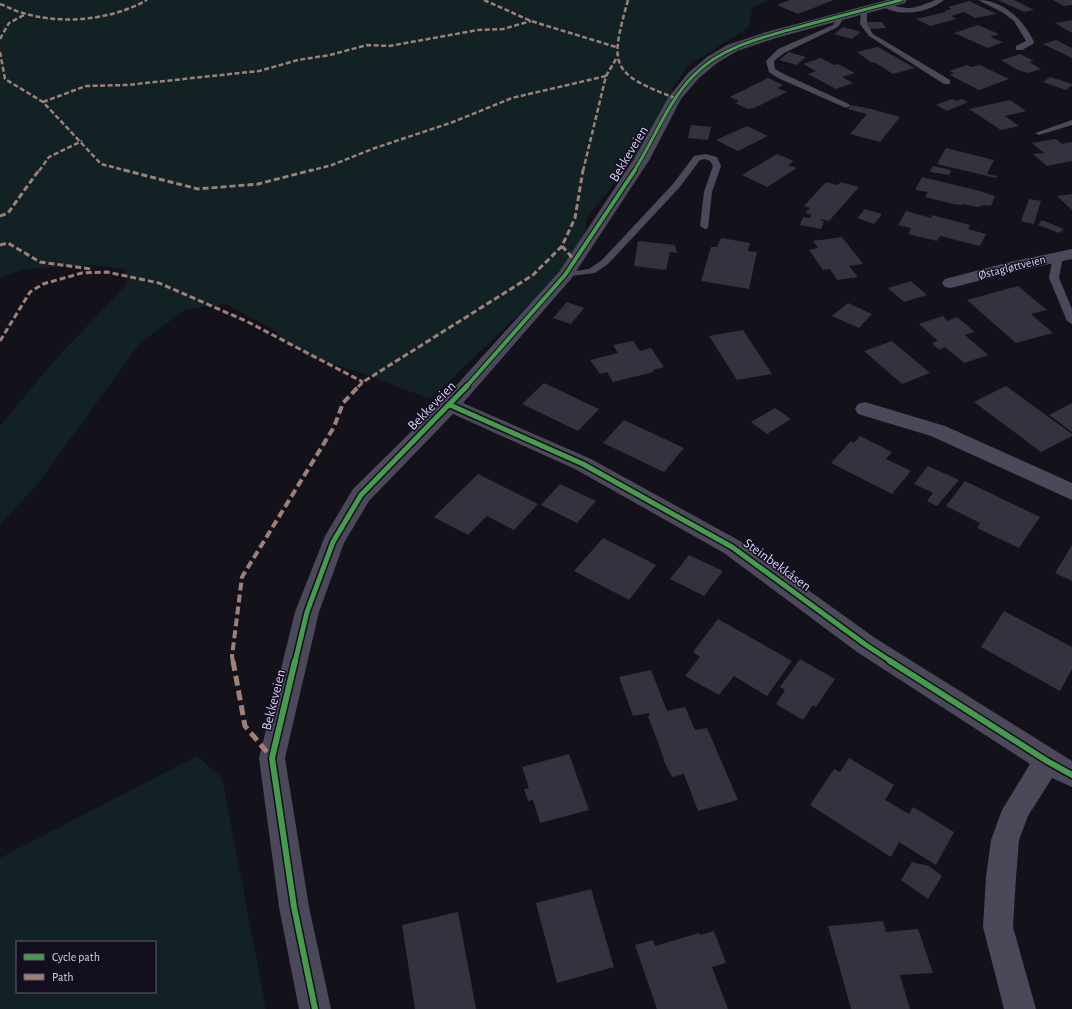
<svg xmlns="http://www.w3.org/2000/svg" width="1072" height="1009" viewBox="0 0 1072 1009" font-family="'Alegreya Sans',sans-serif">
<rect width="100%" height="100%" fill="#13121a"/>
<path fill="#122224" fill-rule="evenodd" d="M0,0H768L752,8L749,27L687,67L673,88L657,132L587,217L585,239L552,283L430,399L361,373L307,356L268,327L226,304L186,309L140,343L36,486L0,524V426L53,362L127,284L125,269L91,265L26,269L0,277Z
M197,756L222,778L266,1009H0V858ZM17,942H155V992H17Z"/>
<path fill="#34323e" d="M790,0H834L798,14L777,5Z
M998,0H1014L1034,10L1024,12Z
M1053,0H1072V5L1064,6Z
M969,1L997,14L975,18L964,12L951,16L956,19L930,26L916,19L946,12L944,11L952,9L948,7Z
M1072,20V33L1055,23Z
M865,22H882L886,28L869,29Z
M978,25L999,34L990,37L1003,42L988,48L954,33Z
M843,27L861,32L852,39L834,34Z
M1056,40L1072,48V58L1043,44Z
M878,47L915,68L893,74L874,62L872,63L857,52Z
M789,52L806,57L797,65L779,60Z
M1020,54L1034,61L1029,62L1041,69L1028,73L1018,70L1001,60Z
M821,58L834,65L838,64L855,73L842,77L853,83L836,89L808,74L816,71L803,64Z
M967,65L972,67L980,65L1009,79L979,90L950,75L954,73L949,71Z
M1050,77L1072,84V85L1066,90L1043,82Z
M768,78L783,85L777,88L787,92L754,108L748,109L735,103L739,101L730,97Z
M952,99L956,101L962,99L968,102L947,111L936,105Z
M1010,100L1026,111L1005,116L1019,126L1001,130L969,109Z
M851,105L871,109L900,117L880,142L850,134L867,114L848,109Z
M691,125L711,127L708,140L688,138Z
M747,126L768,136L738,151L716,140Z
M1056,139L1062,144L1072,142V161L1047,166L1033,154L1044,153L1032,143Z
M946,148L994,160L987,174L997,176L996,178L937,164Z
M777,154L794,161L788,165L797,168L767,187L742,175Z
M933,166L951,170L949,175L930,172Z
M922,177L980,191L995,196L991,206L984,205L978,207L963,204L962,205L953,204L925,197L928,192L915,190Z
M826,182L837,185L841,182L859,187L829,221L822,219L820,220L824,221L821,229L800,225L803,217L809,218L812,215L805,213L810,208L804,206Z
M1072,194V210L1057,196Z
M1029,199L1041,201L1034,224L1021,221Z
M865,209L882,214L874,224L857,218Z
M906,211L931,218L932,215L970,225L968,229L986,234L980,246L940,236L937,241L908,234L911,228L898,225Z
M1042,220L1064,229L1059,233L1038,225Z
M842,237L863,264L849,266L858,277L837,280L830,269L823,270L809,250L818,248L813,241Z
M721,238L750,243L748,251L757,252L749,289L701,281L711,247H717Z
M638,241L675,245L677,253L670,252L666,270L634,266Z
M911,281L927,295L904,302L888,288Z
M1018,286L1047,310L1031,314L1053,333L1016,343L967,300Z
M567,302L584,308L571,324L553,318Z
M848,303L872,314L859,328L832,316Z
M943,316L947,321L957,317L975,332L965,335L988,355L964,363L945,347L939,350L932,343L938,341L919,324Z
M743,330L772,374L737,380L709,336Z
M633,341L640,351L651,348L664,367L653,370L654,372L613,382L607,372L600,374L590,360L618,353L613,345Z
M892,341L930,373L902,384L864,351Z
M544,383L599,409L578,431L522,404Z
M1006,386L1072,434V436L1041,452L974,402Z
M1072,403V432L1049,415Z
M775,408L791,419L767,434L751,422Z
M624,420L684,448L664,472L603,443Z
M860,436L892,452L886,459L911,471L892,494L831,463L851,441L854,443Z
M928,466L959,480L937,506L927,501L933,493L914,484Z
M478,474L538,504L514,530L487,516L468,535L434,517Z
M965,481L1040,517L1019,548L977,528L980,523L946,506Z
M560,484L596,501L577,523L541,505Z
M603,538L656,565L629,600L574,571Z
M1072,545V581L1055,573Z
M689,555L723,571L704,596L670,579Z
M1004,611L1072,647V669L1060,691L981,647Z
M718,619L792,661L767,696L734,676L719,695L685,676L700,657L693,652Z
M800,659L835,679L816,707L813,705L803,720L776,704L785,690L780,687Z
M651,670L667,711L685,707L695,730L707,728L738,800L698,811L684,774L672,777L663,759H664L648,716L650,715L649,713L633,716L619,677Z
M569,754L589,810L540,823L533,800L528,801L524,789L529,788L522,767Z
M849,758L894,785L885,800L909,814L913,807L954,832L936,865L899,842L891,857L810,805L834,769L840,772Z
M912,862L929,866L942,876L928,899L901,880Z
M591,889L614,967L557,983L536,903Z
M458,912L476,1009H415L402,925Z
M883,921L886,932L918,929L933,973L900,975L910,1009H851L828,926Z
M714,931L726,963L712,967L728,1009H657L635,945L653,940L655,946L699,933L700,935Z"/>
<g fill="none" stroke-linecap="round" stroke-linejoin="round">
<path fill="#4a4859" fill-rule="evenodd" d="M935,0H944C929,13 897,18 881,5L884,3C909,10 911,10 935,0Z
M978,0C1003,0 1024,20 1034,42L1033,44L1022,50H1016V46L1026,41L1014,21L1002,12Z
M864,9L867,11V24L873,34L950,80V84H944L869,36L860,24L861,11Z
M835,17H839L842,21L838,27L784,53L774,61L775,69L784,74L849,104L850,106L846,108L778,78L769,72L766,61L778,49L833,25L836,21Z
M1072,120V125L1039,135L1035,133Z
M706,154L717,157L721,166L712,192L708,228L705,229L700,226L704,192L713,166L710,161L705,159L700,160L679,188L608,264L595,273L562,277L560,275L562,273L589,269L602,260L673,184L694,156Z
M1058,253L1063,256L1059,278L1072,309V324L1067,321L1049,278L1053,256Z"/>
<path fill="#4a4859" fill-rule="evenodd" d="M887,0H907L905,3L776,38L737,51L717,63L698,79L681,99L650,159L571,279L463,403L591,459L740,541L875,638L1072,761V787L1052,778L1028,816L1019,840L1016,877L1013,927L1036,1009H1004L983,927L986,877L991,840L1002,810L1030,764L857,652L724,553L575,469L453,414L369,501L344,543L319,612L285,758L309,907L331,1009H299L279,907L259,758L295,612L325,536L353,489L443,400L559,272L634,159L668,98L688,73L707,57L727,45L766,32Z
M1072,249V259L1012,272L951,288L945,287L942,283L945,279L1010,262Z
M865,402L945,426L1072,483V500L931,436L858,414L855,409L858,404Z"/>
<path stroke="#9e8076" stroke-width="2.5" stroke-dasharray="5 2.5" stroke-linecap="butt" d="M484,0L531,21L616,47
M628,0C610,65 609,73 675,98
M0,4C8,7 15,11 23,13C62,25 112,20 147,0
M0,39L9,23L26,14
M0,52L5,79L43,102L101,164L128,171
M43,102L86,86L127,85L259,71L298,60L330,55L367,45L389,46L478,30L503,29L531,21
M39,171L49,157L82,141
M309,171L332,165L375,148L453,122L512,98L606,76
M583,171L606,76L616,59"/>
<path stroke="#9e8076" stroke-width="3" stroke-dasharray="6 3" stroke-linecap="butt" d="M124,170L198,189L258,184L312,170
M0,216L8,213L39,170
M0,245L8,243L40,262L91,269
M562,246L576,262
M0,341L30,292L43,284L82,273L107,272L159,283L246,321L363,382
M358,387L363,382L533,275L562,246L575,218L583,170"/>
<path stroke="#9e8076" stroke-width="4" stroke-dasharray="8 4" stroke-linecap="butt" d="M233,662L232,656L242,577L334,427L343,403L359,386"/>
<path stroke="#9e8076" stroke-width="5" stroke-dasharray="10 5" stroke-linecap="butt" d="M233,661L245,726L272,758"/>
<g stroke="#120e1d" stroke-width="4.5">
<path id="cycleway-far3" d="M634,171C654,140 667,103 693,76C724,44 769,36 810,24C841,16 871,8 901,0"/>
</g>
<g stroke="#120e1d" stroke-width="6">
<path id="cycleway-far2" d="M466,387L565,275L635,170"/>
</g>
<g stroke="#120e1d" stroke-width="8">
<path id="cycleway-far1" d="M450,405L583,464L732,547L866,645L892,662
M295,662L307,612L333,542L361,495L467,386"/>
</g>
<g stroke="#120e1d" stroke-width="9">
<path id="cycleway" d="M295,661L272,758L294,907L315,1009
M890,661L1047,761L1072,775"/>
</g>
<use href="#cycleway-far3" stroke="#469c4c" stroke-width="3"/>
<use href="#cycleway-far2" stroke="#469c4c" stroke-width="4"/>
<use href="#cycleway-far1" stroke="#469c4c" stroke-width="5"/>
<use href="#cycleway" stroke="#469c4c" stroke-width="6"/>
</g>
<g text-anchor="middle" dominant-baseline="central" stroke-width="3" stroke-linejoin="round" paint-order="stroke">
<g font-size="12" fill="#d9d0f9" stroke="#120e1d">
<text transform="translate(1012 267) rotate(-14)">Østagløttveien</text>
</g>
<g font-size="14" fill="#d9d0f9" stroke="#120e1d">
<text transform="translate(629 154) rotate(-59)">Bekkeveien</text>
<text transform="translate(432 406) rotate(-46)">Bekkeveien</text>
<text transform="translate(777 565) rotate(36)">Steinbekkåsen</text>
<text transform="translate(274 700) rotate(-76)">Bekkeveien</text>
</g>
</g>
<rect x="16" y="941" width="140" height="52" fill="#120e1d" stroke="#625c75"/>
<rect x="24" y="954" width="20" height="6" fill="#469c4c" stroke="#625c75"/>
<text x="52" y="961" font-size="12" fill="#d9d0f9">Cycle path</text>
<rect x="24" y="974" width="20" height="6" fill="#9e8076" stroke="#625c75"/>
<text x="52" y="981" font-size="12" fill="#d9d0f9">Path</text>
</svg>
